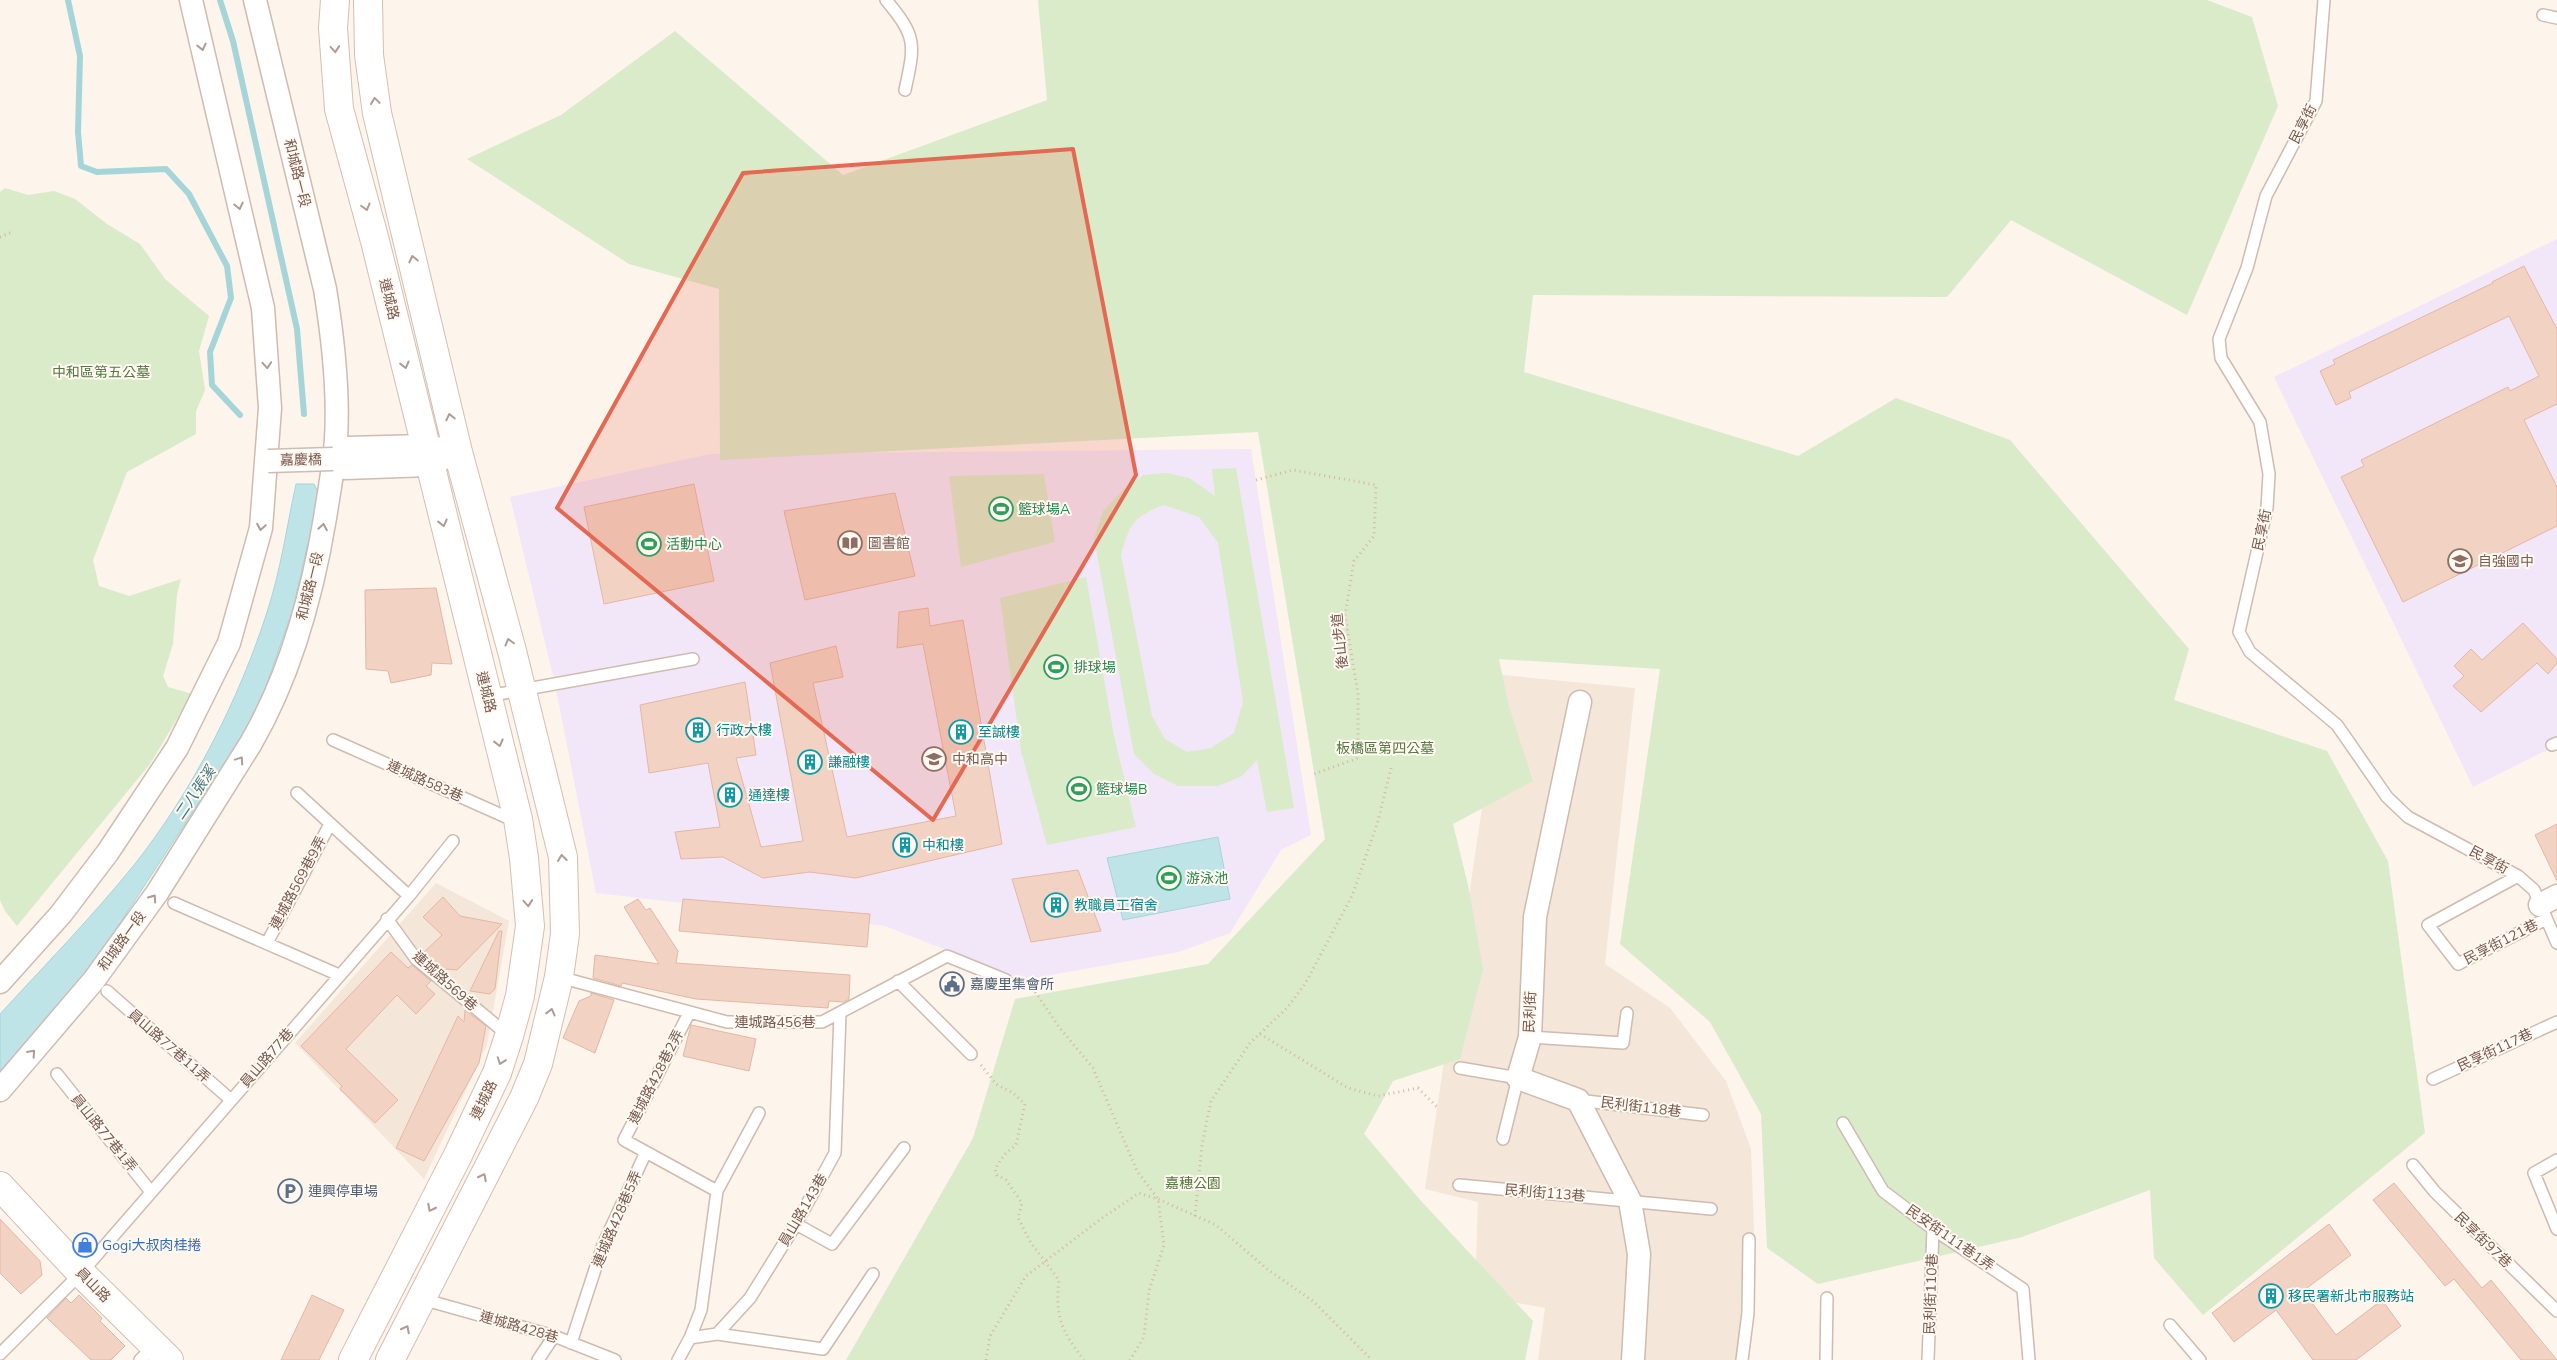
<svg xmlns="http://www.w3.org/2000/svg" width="2557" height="1360" viewBox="0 0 2557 1360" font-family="'Nunito Sans','Noto Sans TC',sans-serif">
<rect width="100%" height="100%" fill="#fdf4eb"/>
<path fill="#f4e6d9" d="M1502,675L1635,688L1605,964L1670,1008L1726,1081L1751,1149L1754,1231L1740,1360H1538L1545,1308L1475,1295L1478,1202L1425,1189Z
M436,883L509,921L487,1045L424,1179L295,1043Z"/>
<path fill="#f1e7f9" d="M2557,239V745L2473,787L2274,377Z
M1251,449L1311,835L1281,850L1230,933L1179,952L1023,980L885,926L596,893L555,684L510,497L710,454Z"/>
<path fill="#d9ebc9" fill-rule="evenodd" d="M1038,0H2207L2252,17L2278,106L2187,315L2011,220L1947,297L1533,295L1524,372L1798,456L1896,398L2010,440L2189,649L2174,700L2327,751L2388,861L2425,1133L2203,1315L2154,1258L2150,1190L2022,1237L1818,1284L1767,1248L1761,1114L1710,1022L1620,944L1660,669L1499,659L1509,707L1533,781L1453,824L1468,885L1483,969L1460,1059L1393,1081L1364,1134L1422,1202L1533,1321L1525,1360H846L973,1138L1015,999L1208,964L1325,839L1258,432L720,460L719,289L629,264L467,159L561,115L675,31L843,175L1047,100Z
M5,188L28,195L54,191L75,199L107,224L140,244L165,279L209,316L199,351L205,390L196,411V434L127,472L93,560L99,586L129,596L181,579L177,594L173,644L163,676L168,687L192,694L150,764L17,926L5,911L0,900V192Z
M1236,468L1294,808L1267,812L1257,760L1242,776L1218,786H1178L1154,774L1134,754L1094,538L1103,511L1124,489L1143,475L1167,473L1189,478L1215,496L1212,469ZM1164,505L1199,517L1218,543L1243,702L1234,733L1211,748L1187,752L1165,739L1152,716L1121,555C1130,523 1133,517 1164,505Z
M1044,474L1055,542L961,567L949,476Z
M1086,577L1114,736L1136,827L1047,845L1021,751L1000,598Z"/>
<path fill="#bfe4e7" stroke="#a5d5d9" d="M296,484H314L321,498L307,547L293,609L256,715L90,969L0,1071V1014C45,965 92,917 134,865C192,792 240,698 268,609C281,569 287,525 296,484Z
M1218,837L1230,899L1123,920L1107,858Z"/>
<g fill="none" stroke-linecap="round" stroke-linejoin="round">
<path stroke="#a5d5d9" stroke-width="6" d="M68,0L80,56L78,132L81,166L97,172L166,169L189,194L227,266L231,298L210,352L212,385L240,415
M220,0L233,41L297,329L304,414"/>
</g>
<path fill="#f2d2c3" stroke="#e5b7a3" d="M2524,266L2557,329V404L2524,420L2557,487V526L2403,602L2341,477L2364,466L2361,460L2508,387L2510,391L2539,376L2509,316L2349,392L2351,398L2336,405L2320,371L2335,364L2333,360L2493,283L2492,282Z
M694,484L714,581L604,604L584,507Z
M895,493L915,576L805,600L784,511Z
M436,588L452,664L432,663L431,675L391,683L388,671L366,669L365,590Z
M928,608L930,626L963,620L1002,844L856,878L810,872L763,878L723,857L681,859L675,832L720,827L708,763L649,773L640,705L745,682L756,755L736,758L761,847L803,841L770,663L836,646L843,677L813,683L847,837L956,816L923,644L897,648L899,612Z
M2523,623L2557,659V663L2548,674L2537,663L2481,712L2453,686L2464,676L2454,666L2471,649L2482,660Z
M2557,824V881L2535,835Z
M1078,870L1101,931L1031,942L1012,879Z
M443,897L460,916L502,924L457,970L447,969L443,972L422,954L442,935L423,917Z
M638,899L646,910L650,908L678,951L676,963L850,975L849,999L844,1002L829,1001L828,1008L696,999L622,983L621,986L593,978L595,955L659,964L624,907Z
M683,899L870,914L867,947L679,931Z
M499,931H502L495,989L490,994L470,991Z
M391,952L408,968L412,965L431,981L426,986L435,994L416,1014L397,995L346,1049L398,1100L375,1123L340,1089L342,1086L301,1046Z
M591,993L614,1000L595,1053L563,1038L579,1001L591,996Z
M465,1010L486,1026L479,1063L424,1161L396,1148L458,1016L464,1022Z
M691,1025L756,1039L749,1071L683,1056Z
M2394,1183L2482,1288L2491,1280L2557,1360H2521L2454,1279L2445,1286L2373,1200Z
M0,1219L40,1261L42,1275L21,1294L0,1273Z
M2329,1224L2351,1255L2303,1291L2336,1335L2382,1300L2401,1326L2356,1360H2313L2276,1310L2234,1342L2212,1313Z
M79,1295L102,1318L100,1321L125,1346L111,1360H91L47,1318L66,1298L71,1303Z
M312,1295L344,1310L319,1360H281Z"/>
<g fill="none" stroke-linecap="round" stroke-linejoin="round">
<g stroke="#cfbbaf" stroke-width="14">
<path id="lane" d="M886,0C917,37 915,44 905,90
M2324,0L2316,101L2266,196L2247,268L2219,339L2221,358L2260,422L2269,474L2267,508L2239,632L2250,652L2337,725L2387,797L2408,817L2518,876L2534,890L2557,943
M2543,15L2557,18
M488,696L693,659
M333,740L506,817L516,818
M2552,745L2557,743
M297,793L409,896
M2518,876L2428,925L2458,964L2546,919
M174,903L339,975
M387,919L416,959L508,1035
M267,943L330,824
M559,977L727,1022H822L947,956L1006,980
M898,981L971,1054
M107,991L231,1100
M689,1013L624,1140L717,1191L759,1113
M1530,1037L1623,1043L1627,1013
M1460,1068L1518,1078L1503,1139
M57,1074L151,1192
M2433,1079L2557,1022
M1578,1100L1703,1115
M1843,1123L1883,1191L1933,1229L2023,1289L2029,1360
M2557,1160L2534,1173L2557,1229
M2413,1165L2435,1192L2557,1311
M1459,1185L1711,1209
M796,1224L832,1244L904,1148
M422,1299L554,1336L615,1360
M2170,1325L2200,1360
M717,1334L823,1349L873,1274
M690,1338L701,1310L717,1191
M571,1343L603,1245L646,1152
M0,1354L81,1273L409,896L453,841
M140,1360L154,1346
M538,1360L554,1336
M678,1360L690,1338L717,1334L750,1298L796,1224L835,1153L840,1014
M1742,1360L1748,1313L1749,1239
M1826,1360L1827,1298
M1928,1360L1933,1229"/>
</g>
<g stroke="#cfbbaf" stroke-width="25">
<path id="street" d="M425,446L458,452L429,465L345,468L333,459L347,448Z
M1580,702L1535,917L1530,1037L1518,1078L1578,1100L1630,1201L1639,1254L1633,1360
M2540,905L2557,896
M0,982L61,914L108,852L177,748L229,643L261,528L270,408L263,308L191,0
M0,1090L94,980L157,893L251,743C291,674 312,596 325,518C329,492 334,466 336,439C339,390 333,338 325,289L255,0"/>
</g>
<g stroke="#d5beb0" stroke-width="30">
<path id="secondary" d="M335,0L333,28L339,109L375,241L518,819L524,858L530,926L520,996L509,1036L497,1073L458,1155L353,1360
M368,0L369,55L377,113L458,452L512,651L563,857L565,934L559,977L538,1064L524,1098L390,1360
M0,1186L81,1273L169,1360"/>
</g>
<path stroke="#d8b5a5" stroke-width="3" stroke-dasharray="1 4" stroke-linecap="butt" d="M0,237L12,232
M1256,480L1293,470L1376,485L1374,536L1354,561L1345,615L1358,694V758L1314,774
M1018,987H1032L1059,1027L1093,1068L1137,1171L1158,1199L1164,1245L1149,1291L1144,1337L1130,1360
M1260,1034L1348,1088L1378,1096L1418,1088L1437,1107
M981,1065L996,1084L1013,1093L1025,1104L1016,1145L1004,1155L995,1169L997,1175L1006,1180L1022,1203L1018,1218L1031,1243L1059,1280C1055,1317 1061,1330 1084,1360
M1195,1216L1202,1145L1211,1101L1250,1043L1287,1008L1305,984L1352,896L1378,821L1391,768
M986,1360L990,1336L1026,1276L1098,1221L1139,1193L1158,1199L1216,1225L1267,1269L1313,1301L1372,1360"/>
<use href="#lane" stroke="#fff" stroke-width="11"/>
<use href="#street" stroke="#fff" stroke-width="22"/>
<use href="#secondary" stroke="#fff" stroke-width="28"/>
<g stroke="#cfbbaf" stroke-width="25" stroke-linecap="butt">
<path id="street-bridge" d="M268,461L333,459"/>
</g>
<use href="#street-bridge" stroke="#fff" stroke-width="22"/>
</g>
<defs><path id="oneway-chevron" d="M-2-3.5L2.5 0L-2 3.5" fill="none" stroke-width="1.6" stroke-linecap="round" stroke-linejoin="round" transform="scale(1.25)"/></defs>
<g stroke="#ae9b94">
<use href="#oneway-chevron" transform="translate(202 47) rotate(77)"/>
<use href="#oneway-chevron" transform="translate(335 49) rotate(85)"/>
<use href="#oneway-chevron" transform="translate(375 101) rotate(-98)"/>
<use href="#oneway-chevron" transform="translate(239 206) rotate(77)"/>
<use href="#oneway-chevron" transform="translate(366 207) rotate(75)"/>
<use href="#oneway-chevron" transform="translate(413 259) rotate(-103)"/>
<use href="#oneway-chevron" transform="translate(267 365) rotate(86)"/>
<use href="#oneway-chevron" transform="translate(405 365) rotate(76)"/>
<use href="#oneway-chevron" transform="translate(450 417) rotate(-103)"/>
<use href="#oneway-chevron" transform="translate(443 523) rotate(76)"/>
<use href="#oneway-chevron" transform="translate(261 527) rotate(100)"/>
<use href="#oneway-chevron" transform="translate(323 527) rotate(-80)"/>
<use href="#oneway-chevron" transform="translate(509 642) rotate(-105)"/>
<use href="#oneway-chevron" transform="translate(499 743) rotate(76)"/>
<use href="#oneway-chevron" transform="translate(240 760) rotate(-56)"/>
<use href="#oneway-chevron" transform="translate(562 858) rotate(-97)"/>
<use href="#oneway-chevron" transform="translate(153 898) rotate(-55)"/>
<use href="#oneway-chevron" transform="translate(528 903) rotate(85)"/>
<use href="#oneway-chevron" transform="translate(551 1012) rotate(-76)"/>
<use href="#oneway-chevron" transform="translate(32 1053) rotate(-49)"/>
<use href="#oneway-chevron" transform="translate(501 1061) rotate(109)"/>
<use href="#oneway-chevron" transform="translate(483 1177) rotate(-63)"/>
<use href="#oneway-chevron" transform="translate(431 1208) rotate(117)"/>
<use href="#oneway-chevron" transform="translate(406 1329) rotate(-63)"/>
</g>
<path fill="#e46852" fill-opacity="0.2" stroke="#e46852" stroke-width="4" stroke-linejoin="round" d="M1073,149L1136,475L933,820L557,508L743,173Z"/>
<defs>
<g id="stadium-ring" transform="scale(1.25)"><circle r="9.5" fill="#fff9f2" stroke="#2e9e5b" stroke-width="1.5"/><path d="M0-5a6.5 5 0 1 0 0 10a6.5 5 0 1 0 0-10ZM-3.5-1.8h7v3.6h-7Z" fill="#2e9e5b"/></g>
<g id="library-ring" transform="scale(1.25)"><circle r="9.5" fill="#fff9f2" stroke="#8d6e63" stroke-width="1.5"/><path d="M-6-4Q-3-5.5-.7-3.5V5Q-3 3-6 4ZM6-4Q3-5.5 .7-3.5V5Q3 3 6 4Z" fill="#8d6e63"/></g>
<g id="school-ring" transform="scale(1.25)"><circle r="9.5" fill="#fff9f2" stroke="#8d6e63" stroke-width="1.5"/><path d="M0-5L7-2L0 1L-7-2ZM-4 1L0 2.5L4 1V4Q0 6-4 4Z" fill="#8d6e63"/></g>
<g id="building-ring" transform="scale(1.25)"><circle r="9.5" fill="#fff9f2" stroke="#0f9aa8" stroke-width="1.5"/><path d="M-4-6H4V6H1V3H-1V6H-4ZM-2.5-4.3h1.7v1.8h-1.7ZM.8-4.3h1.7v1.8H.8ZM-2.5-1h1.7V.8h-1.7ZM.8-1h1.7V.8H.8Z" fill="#0f9aa8"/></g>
<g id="civic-ring" transform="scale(1.25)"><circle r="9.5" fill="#fff9f2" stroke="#5c6f8a" stroke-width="1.5"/><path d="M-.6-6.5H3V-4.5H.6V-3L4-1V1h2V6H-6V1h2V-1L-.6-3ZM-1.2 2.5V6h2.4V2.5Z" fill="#5c6f8a"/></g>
<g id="parking-ring" transform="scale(1.25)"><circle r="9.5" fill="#fff9f2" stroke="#5c6f8a" stroke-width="1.5"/><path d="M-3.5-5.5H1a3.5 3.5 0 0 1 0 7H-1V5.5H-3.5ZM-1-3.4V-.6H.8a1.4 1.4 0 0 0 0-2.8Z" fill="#5c6f8a"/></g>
<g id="shop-ring" transform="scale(1.25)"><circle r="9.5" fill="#fff9f2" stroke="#3f7fe0" stroke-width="1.5"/><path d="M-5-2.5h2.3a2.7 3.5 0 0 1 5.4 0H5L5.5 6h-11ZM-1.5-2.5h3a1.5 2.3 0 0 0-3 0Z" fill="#3f7fe0"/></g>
</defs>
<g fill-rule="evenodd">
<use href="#stadium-ring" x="1001" y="509"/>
<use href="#library-ring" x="850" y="543"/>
<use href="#stadium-ring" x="649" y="544"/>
<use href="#school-ring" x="2460" y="561"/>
<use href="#stadium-ring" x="1056" y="667"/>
<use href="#building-ring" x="698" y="730"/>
<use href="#building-ring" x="961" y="732"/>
<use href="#school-ring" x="934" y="759"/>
<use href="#building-ring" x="810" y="762"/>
<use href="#stadium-ring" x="1079" y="789"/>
<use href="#building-ring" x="730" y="795"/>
<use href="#building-ring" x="905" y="845"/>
<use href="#stadium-ring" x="1169" y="878"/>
<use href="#building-ring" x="1056" y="905"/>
<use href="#civic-ring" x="952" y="984"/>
<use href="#parking-ring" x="290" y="1191"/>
<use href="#shop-ring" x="85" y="1245"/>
<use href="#building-ring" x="2271" y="1296"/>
</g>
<g text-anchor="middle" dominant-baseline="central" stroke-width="4" stroke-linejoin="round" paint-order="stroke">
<g font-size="14" fill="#78594d" stroke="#fff9f2">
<text transform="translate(2303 124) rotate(-63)">民享街</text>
<text transform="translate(297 173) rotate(76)">和城路一段</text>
<text transform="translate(389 299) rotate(76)">連城路</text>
<text transform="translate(301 460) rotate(-1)">嘉慶橋</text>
<text transform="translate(2262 530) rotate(-78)">民享街</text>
<text transform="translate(310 586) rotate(-76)">和城路一段</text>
<text transform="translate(1340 641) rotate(-96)">後山步道</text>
<text transform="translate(486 692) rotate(76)">連城路</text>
<text transform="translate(425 781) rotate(24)">連城路583巷</text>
<text transform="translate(2489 860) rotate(28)">民享街</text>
<text transform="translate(298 883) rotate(-62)">連城路569巷9弄</text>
<text transform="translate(122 941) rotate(-54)">和城路一段</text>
<text transform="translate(2501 942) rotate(-27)">民享街121巷</text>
<text transform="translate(445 981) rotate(42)">連城路569巷</text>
<text transform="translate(1530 1012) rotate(-87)">民利街</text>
<text x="775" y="1022">連城路456巷</text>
<text transform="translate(169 1046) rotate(41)">員山路77巷11弄</text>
<text transform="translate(2495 1050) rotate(-25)">民享街117巷</text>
<text transform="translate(267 1058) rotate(-49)">員山路77巷</text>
<text transform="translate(656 1077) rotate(-63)">連城路428巷2弄</text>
<text transform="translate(484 1100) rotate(-64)">連城路</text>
<text transform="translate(1641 1107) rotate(7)">民利街118巷</text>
<text transform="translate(104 1133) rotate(51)">員山路77巷1弄</text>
<text transform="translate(1545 1193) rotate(5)">民利街113巷</text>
<text transform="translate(803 1210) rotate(-60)">員山路143巷</text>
<text transform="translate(617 1219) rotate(-67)">連城路428巷5弄</text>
<text transform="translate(1950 1238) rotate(35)">民安街111巷1弄</text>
<text transform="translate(2483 1240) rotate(44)">民享街97巷</text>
<text transform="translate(93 1285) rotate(45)">員山路</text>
<text transform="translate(1931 1294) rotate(-88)">民利街110巷</text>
<text transform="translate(519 1327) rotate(16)">連城路428巷</text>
</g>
<g font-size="14" fill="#567842" stroke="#fff9f2">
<text x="101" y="372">中和區第五公墓</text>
<text x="1385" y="748">板橋區第四公墓</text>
<text x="1193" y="1183">嘉穗公園</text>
</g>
<g font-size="14" fill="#27864d" stroke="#fff9f2" text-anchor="start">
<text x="1018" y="509">籃球場A</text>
<text x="666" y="544">活動中心</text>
<text x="1074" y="667">排球場</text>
<text x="1096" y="789">籃球場B</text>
<text x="1186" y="878">游泳池</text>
</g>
<g font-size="14" fill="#785e54" stroke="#fff9f2" text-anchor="start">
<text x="868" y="543">圖書館</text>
<text x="2478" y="561">自強國中</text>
<text x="952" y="759">中和高中</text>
</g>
<g font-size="14" fill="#0d838f" stroke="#fff9f2" text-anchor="start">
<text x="716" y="730">行政大樓</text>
<text x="978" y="732">至誠樓</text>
<text x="828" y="762">謙融樓</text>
<text x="748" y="795">通達樓</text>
<text x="922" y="845">中和樓</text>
<text x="1074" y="905">教職員工宿舍</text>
<text x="2288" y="1296">移民署新北市服務站</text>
</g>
<g font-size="14" fill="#4e5e75" stroke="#fff9f2" text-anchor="start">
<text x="970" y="984">嘉慶里集會所</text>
<text x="308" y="1191">連興停車場</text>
</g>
<g font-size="14" fill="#366cbe" stroke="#fff9f2" text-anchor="start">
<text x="102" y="1245">Gogi大叔肉桂捲</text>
</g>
<g font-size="15" font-style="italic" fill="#40777d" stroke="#fff9f2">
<text transform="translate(195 793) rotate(-56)">二八張溪</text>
</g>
</g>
</svg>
